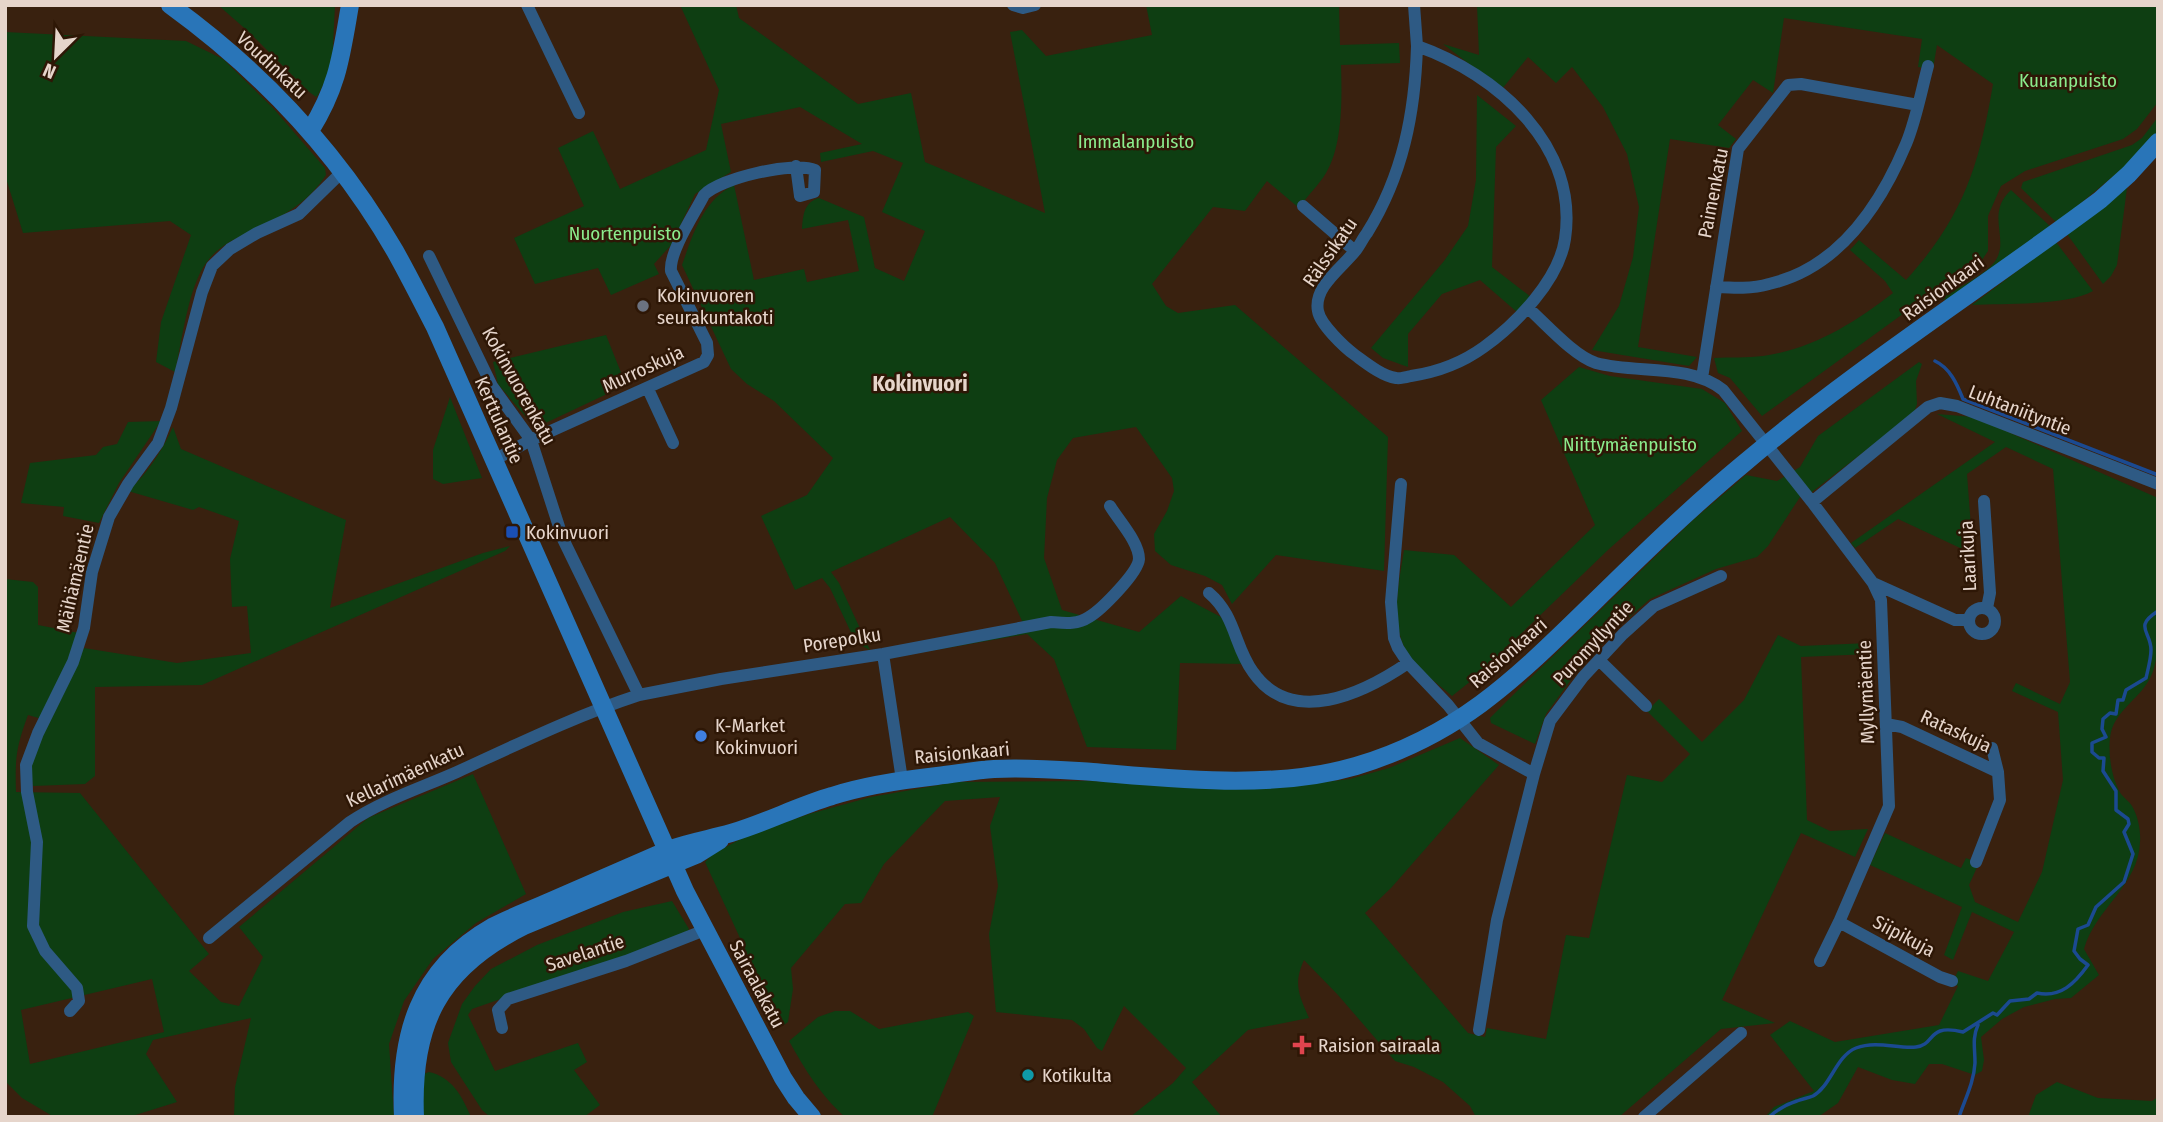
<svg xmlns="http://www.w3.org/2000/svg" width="2163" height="1122" viewBox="0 0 2163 1122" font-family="'Fira Sans Condensed',sans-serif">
<rect width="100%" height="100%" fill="#39210f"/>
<path fill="#0e3e12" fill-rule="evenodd" d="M218,5H335L332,67L318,95L316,97L308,91L250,33Z
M680,5H736L739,18L858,104L911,93L925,162L1045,213L1010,32L1022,30L1046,56L1152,35L1146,5H1339L1340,45L1399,43L1400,63L1341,65C1342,97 1343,145 1326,173C1319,185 1307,196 1299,208L1267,181L1245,211L1213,207L1152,284L1166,306L1178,313L1235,305L1388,437L1384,571L1276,555L1232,604L1222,585L1205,576L1171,565L1155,551L1154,534L1167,511L1174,491L1172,478L1136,427L1073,438L1057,460L1047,498L1044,558L1062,610L1139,632L1181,596L1221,617L1247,664L1180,663L1176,750L1087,747L1054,659L1027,634L907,655L1023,623L995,563L950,517L831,572L839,583L870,650L856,643L830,588L822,578L795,590L761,516L807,495L833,458L774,401L747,384L731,369L682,265C693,234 703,200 734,185L754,280L804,269L807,282L859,271L848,220L802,229C803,215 804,202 819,198L864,217L875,268L904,281L925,231L882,212L903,163L873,151L821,162L820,153L862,144L800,107L721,124L731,172L695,194L671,245L654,264L659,274L611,295L598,268L535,284L514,238L584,206L558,148L593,131L620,189L706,150L719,90Z
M1477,5H2158V102L2137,129L2123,139L2025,171L2001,186L1988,216V251L1980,263L1929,295L1762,416L1730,378L1718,373L1714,358C1730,357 1747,358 1763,356C1813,349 1854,323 1893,293L1885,281L1850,250L1859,240L1906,280C1963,217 1979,167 1993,84L1937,45L1933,69L1918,67L1922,39L1784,18L1773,93L1753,80L1718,125L1736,139L1729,148L1670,139L1638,347L1697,357L1689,366L1592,350L1619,306L1633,257L1639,207L1627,154L1603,107L1572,67L1556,83L1528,57L1502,89L1443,44L1479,55Z
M5,32L186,41L223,59L273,108L325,168L326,175C308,203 279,219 249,232C233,240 217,247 206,263C188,288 182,341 175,372L156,362L161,322L191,235L170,221L23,233L5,175Z
M1477,95L1516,126L1496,147L1492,267L1531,297L1518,313L1480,280L1442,294L1408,334V367L1383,358L1371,348L1444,261L1468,226L1476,180Z
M2158,117V131L2135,158L2057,223L2021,188L2023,182L2026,181L2132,145L2142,138Z
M2127,188L2117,265L2111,276L2103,284L2067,234Z
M2011,190L2051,227L1950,299L1938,300C1953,290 1989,274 1997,258C2008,237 1986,213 2011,190Z
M2056,242L2093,291C2066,306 2005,303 1972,305Z
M606,335L626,385L535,428L498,384L493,362Z
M1919,362L1922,364L1916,381L1917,404L1914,413L1808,495L1800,497L1768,546L1757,557L1716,569L1650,599L1618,627L1578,670L1546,714L1535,744L1491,723L1490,718L1513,695L1693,520L1746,475L1777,481L1800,467L1818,436Z
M1579,367L1610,376L1702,389L1725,403L1742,431L1609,549L1476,677L1452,696C1437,683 1418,670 1408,654C1389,623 1399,583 1404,550L1454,555L1511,607L1595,525L1541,400Z
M450,397L482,478L443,484L433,479V450Z
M1937,414L1974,417L2158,498V650C2156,658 2155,668 2151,676C2142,697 2117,709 2111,732C2107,750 2111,778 2121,794C2124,798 2129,801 2132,806C2138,816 2141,831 2140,842C2139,885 2095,909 2084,949L2099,975L2071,998L2055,999L2024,1007L2002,1019L1981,1037L1984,1060L1982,1071L1975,1075L1942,1064H1929L1915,1084L1892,1080L1858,1067L1838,1103L1818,1117H1765L1774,1107L1814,1091L1770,1035L1790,1021L1835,1042L1939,1025L1958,986L1952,983L1958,971L1988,981L2014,932L1972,912L1953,960L1944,955L1962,907L1870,865L1885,833L1961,868L1966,858L1979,863L1969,885L1975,902L2018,922L2042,872L2063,780L2058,712L2012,691L2016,683L2060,704L2070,682L2053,469L2006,447L1967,474L1973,554L1898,519L1855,548L1851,543L1995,442Z
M161,421L119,483L99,523L63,516L64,507L21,503L30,463L96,455L103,447L117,444L128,422Z
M173,427L181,449L346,520L330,608L483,553L510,546L505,551L202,685L95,687V776L85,784L33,786L29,766L39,741L84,648L177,663L251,653L247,606L232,607L230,559L239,521L199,507L193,510L128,491C149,472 161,452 173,427Z
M5,579L33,582L38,587V625L79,633L69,660L42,719L28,715C16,748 15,757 16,792L80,793L209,954L189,971L221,1002L239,1006L263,957L239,927L368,818L473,774L526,894L476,923L433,959L404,1001L389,1044L394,1117H234L235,1087L251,1018L153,1040L146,1054L177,1102L129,1117H54L22,1098L5,1081ZM152,979L164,1032L30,1064L21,1010Z
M1778,635L1801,646L1869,643L1870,654L1801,657L1807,820L1830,831L1868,829L1855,857L1801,833L1722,1000L1775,1023L1721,1029L1619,1117H1476L1470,1106L1443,1082L1414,1067L1395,1061L1338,995L1304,960C1293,984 1299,995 1309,1018L1248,1030L1192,1082L1222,1117H1130L1173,1083L1186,1068L1124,1006L1102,1051L1097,1048L1084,1029L1072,1020L996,1012L989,934L998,886L990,826L1000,797L945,801L884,864L861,903L845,904L791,968L793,989L788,1022L784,1025L779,1023L705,862L713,854L746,836L809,814L871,797L956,782L1089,781L1276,788L1350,779L1389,768L1460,738L1499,765L1391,888L1365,913L1468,1033L1485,1037L1487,1028L1546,1039L1566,935L1589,938L1627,775L1662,782L1690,754L1647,711L1659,699L1702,742L1744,700Z
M672,901L689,929L685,935L472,1009L468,1015L495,1071L578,1043L587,1062L574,1070L600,1105L584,1117H490L482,1110L451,1062L448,1043L462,1004L475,986L491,969L537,945L623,912Z
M835,1011H850L879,1029L968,1012L974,1016L932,1117H845C819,1093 806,1071 789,1041L818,1017Z
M429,1072C452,1077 462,1096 471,1117H422L423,1074Z
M2057,1082L2098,1098L2152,1101L2158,1097V1117H2028L2036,1095Z"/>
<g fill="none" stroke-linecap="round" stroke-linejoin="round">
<path stroke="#1b4a91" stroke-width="3.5" d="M1935,361C1950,368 1957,384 1963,399L2158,475
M1769,1117C1777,1110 1787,1104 1797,1101C1802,1099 1808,1098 1813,1096C1831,1086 1836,1056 1856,1048C1877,1040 1897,1049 1916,1047C1936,1045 1926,1023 1963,1032L1993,1013L1997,1015L2010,1001L2029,999L2037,993C2061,998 2075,983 2088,965L2080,959L2074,951L2078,929L2088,925L2096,907L2124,882L2133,854L2124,832L2129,824L2128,819L2116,810V791L2103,771L2104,758H2099L2092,752V743L2106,737L2102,729L2103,719L2110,713L2116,714L2118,700H2123L2126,690L2146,678C2148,669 2151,659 2151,650C2151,631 2133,627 2158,611
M1959,1117C1965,1099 1974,1082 1975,1063C1975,1048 1972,1038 1978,1025"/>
<path stroke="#2e5a84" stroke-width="12" d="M527,5L579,113
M1013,5L1023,8L1035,5
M1414,5L1417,46C1497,74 1579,146 1565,239C1559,280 1516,324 1484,347C1462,363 1438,372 1411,376C1407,377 1400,379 1396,378C1382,376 1366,363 1355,355C1344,347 1320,324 1318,311C1313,287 1343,267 1356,250C1360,245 1363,238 1367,233C1403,175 1415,113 1417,46
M1303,206L1355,251
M1716,287C1734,288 1752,289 1769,284C1839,268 1880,206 1906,144C1916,120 1921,92 1928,66
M1528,308C1546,324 1574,356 1596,363C1636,374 1689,363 1723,390L1812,502L1873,583L1881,600L1889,806L1839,922L1820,961
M1702,378L1738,149L1788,85L1801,84L1918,105
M648,389L673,443
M494,460L531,440L704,362L708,355L707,343L671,271C669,251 695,213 704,195C720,178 794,161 815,170L814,192L800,196L796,166
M1401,484L1391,602L1394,638L1398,648L1408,663L1448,705L1478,743L1534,774L1497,920L1479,1030
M1984,501L1990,593L1987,608
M1812,502L1928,407L1940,403L1957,406L2158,484
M1873,583L1955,620H1969
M1209,593C1236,616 1234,646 1253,672C1292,728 1364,693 1408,663
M1969 621a13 13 0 1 1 26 0a13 13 0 1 1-26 0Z
M883,654L902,780
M1599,660L1646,706
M639,695L721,679L883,654L1051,622C1064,623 1077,625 1089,617C1101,610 1138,573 1139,559C1139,542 1119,521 1110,506
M1886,724L1902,727L1998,772L2000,800L1976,862
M1992,748L1998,772
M1534,774L1550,721L1583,677L1623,634L1654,606L1721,576
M1839,922L1940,977L1952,981
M209,938L350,822C383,800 421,788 457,772C518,744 575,716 639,695L563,539L531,440L492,386L429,256
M70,1011L79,1001L77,988L45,951L33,926L37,842L27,792L26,765L38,733L73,662L84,628L92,572L109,517L128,484L158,443L171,408L202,292L212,266L230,249L257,233L299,214L341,173
M502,1028L498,1010L508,999L626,961L705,930
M1644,1117L1741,1033"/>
<path stroke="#2975b8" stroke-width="18" d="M170,5C261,71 339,154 395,251C409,276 422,302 435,327L685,891L783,1078L796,1098L812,1117
M310,131C338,86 341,57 350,5
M403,1117C399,1036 418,969 492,927C511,917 531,910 551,901C590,884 629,867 668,850C689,842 710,839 731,833C765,823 798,806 832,796C866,785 901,780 937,776C956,774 975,770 994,769C1027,767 1061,770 1093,772C1177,779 1274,790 1356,766C1460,735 1516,678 1591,605C1640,557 1689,509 1742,465C1854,370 1982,288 2100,200L2129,174L2158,142
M415,1117C411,1024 439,968 524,926L696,855L720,840"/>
</g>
<circle fill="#6b7280" stroke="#2e1706" stroke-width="2.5" cx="643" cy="306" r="7"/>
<rect fill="#1a4fb4" stroke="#2e1706" stroke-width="2.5" x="505" y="525" width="14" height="14" rx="3.5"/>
<circle fill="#3f7fe0" stroke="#2e1706" stroke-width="2.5" cx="701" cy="736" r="7"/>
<path fill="#e0444e" stroke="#2e1706" stroke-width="2.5" d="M1298.5 1034.5h7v7h7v7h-7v7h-7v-7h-7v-7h7z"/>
<circle fill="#0f9aa8" stroke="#2e1706" stroke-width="2.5" cx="1028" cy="1075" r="7"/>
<g text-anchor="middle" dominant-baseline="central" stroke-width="5" stroke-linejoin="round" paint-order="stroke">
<g font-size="19" fill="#e6d5cb" stroke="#2e1706">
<text transform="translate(272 65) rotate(43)">Voudinkatu</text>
<text transform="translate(1713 193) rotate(-79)">Paimenkatu</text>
<text transform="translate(1330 252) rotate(-55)">Rälssikatu</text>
<text transform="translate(1943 288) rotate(-36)">Raisionkaari</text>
<text transform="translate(643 369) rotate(-25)">Murroskuja</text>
<text transform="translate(519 386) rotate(61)">Kokinvuorenkatu</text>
<text transform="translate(2020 410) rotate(21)">Luhtaniityntie</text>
<text transform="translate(499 420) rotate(66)">Kerttulantie</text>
<text transform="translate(1968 556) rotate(-93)">Laarikuja</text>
<text transform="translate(75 578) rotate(-77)">Mäihämäentie</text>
<text transform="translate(842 640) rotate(-9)">Porepolku</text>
<text transform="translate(1593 643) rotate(-47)">Puromyllyntie</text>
<text transform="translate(1508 653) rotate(-41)">Raisionkaari</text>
<text transform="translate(1866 692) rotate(-92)">Myllymäentie</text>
<text transform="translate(1956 731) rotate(25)">Rataskuja</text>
<text transform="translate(962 753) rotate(-5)">Raisionkaari</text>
<text transform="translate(405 775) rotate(-25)">Kellarimäenkatu</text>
<text transform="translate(1904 936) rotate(28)">Siipikuja</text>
<text transform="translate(585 953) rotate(-18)">Savelantie</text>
<text transform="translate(757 984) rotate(62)">Sairaalakatu</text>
</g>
<g font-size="19" fill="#8bec8d" stroke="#2e1706">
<text x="2068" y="80">Kuuanpuisto</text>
<text x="1136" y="141">Immalanpuisto</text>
<text x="625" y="233">Nuortenpuisto</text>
<text x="1630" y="444">Niittymäenpuisto</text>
</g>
<g font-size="19" fill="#e6d5cb" stroke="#2e1706" text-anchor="start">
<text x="657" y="295">Kokinvuoren<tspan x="657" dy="22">seurakuntakoti</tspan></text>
<text x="526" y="532">Kokinvuori</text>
<text x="715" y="725">K-Market<tspan x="715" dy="22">Kokinvuori</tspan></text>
<text x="1318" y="1045">Raision sairaala</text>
<text x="1042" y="1075">Kotikulta</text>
</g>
<g font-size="21" font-weight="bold" fill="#e6d5cb" stroke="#2e1706">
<text x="920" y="384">Kokinvuori</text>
</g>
</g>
<rect width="2163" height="1122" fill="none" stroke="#e6d5cb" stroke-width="14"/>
<g transform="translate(56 56) rotate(204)" stroke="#2e1706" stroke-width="5" paint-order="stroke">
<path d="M0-5L12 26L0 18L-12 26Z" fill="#e6d5cb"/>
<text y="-10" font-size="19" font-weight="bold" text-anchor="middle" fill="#e6d5cb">N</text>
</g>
</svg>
